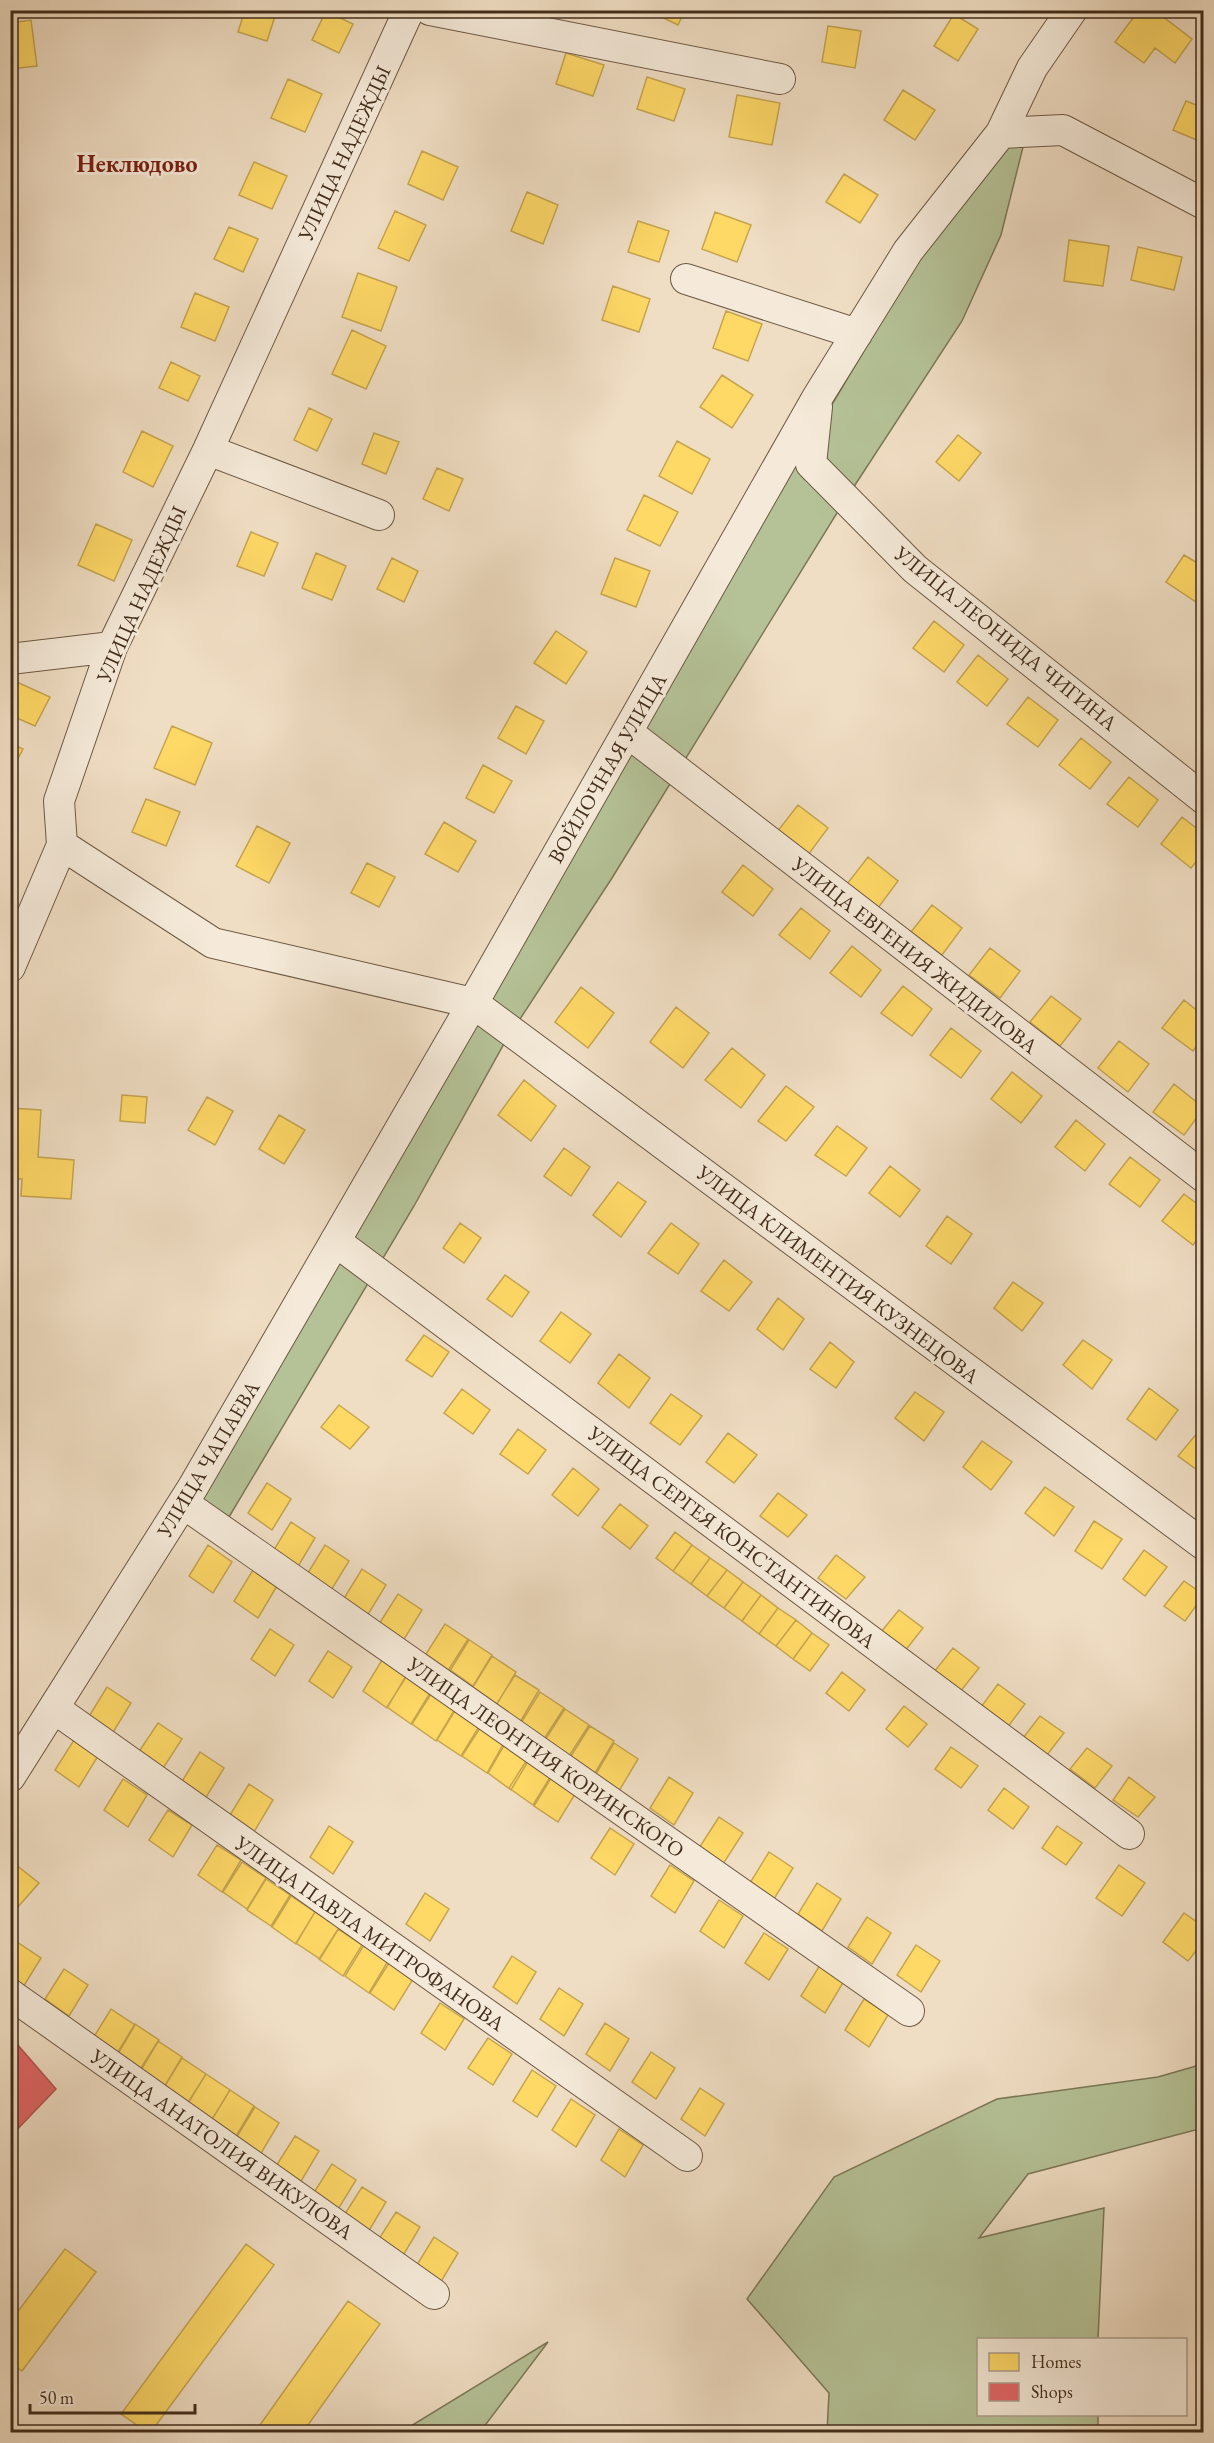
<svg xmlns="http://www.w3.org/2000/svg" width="1214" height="2443" viewBox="0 0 1214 2443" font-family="'EB Garamond',serif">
<rect width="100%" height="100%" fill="#f0dec4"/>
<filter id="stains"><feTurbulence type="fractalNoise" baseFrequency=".00333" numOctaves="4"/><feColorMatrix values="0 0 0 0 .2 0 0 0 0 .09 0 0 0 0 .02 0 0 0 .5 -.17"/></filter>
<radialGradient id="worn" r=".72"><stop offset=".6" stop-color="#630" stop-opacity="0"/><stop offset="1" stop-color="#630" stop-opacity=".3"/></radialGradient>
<path fill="#b5c297" stroke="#7c7858" stroke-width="1.5" d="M1001,133L1025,139L1001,235L962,321L840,508L612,878L505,1042L414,1206L229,1517L198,1507L684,654L935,231Z
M1203,2064V2128L1028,2174L979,2238L1104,2208L1098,2339L978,2340V2414L1098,2415V2432H827L829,2393L747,2299L834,2177L997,2099L1158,2077Z
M548,2342L480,2432H401Z"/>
<path fill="#ffd966" stroke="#c6a54f" stroke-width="1.5" d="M245,10H277L267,41L238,32Z
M647,10H685L678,25Z
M1139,10H1154L1192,39L1175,63L1155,48L1144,63L1115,42Z
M326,11L353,24L339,53L312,40Z
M954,14L978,29L958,61L934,46Z
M31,20L37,66L10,69V23Z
M828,26L861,31L855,68L822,62Z
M566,53L604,65L593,96L556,84Z
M647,77L685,89L674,121L637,109Z
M288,79L322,94L305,132L271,118Z
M903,90L935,110L915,140L884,120Z
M737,95L780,103L772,145L729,137Z
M1186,101L1204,108V143L1173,130Z
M422,151L458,167L443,200L408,184Z
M254,162L287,176L272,209L239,195Z
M844,174L878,195L860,223L826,202Z
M527,192L558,205L543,244L511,231Z
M395,211L426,225L409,261L378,248Z
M715,212L751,225L737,262L702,249Z
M638,221L669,231L659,262L628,252Z
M229,227L258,239L243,272L214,259Z
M1069,240L1109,246L1103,286L1064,281Z
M1138,247L1182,257L1174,290L1131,280Z
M358,273L397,287L381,331L342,317Z
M613,286L650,299L639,332L602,320Z
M1204,286V310L1196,308Z
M195,293L229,307L215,341L181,327Z
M726,311L762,324L748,361L713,348Z
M352,330L386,346L366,389L332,374Z
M171,362L200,376L188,401L159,388Z
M722,375L753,395L732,428L700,407Z
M309,408L332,419L317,451L294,440Z
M142,431L173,446L153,487L123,472Z
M374,433L399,442L386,474L362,464Z
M958,435L981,453L959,481L936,462Z
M677,441L710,459L692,494L659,476Z
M437,468L463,479L449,511L423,499Z
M644,495L678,512L660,546L627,530Z
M96,524L132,540L114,581L78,565Z
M251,532L278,543L264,576L237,566Z
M316,553L346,566L332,600L302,588Z
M1184,555L1204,567V591L1196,602L1166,582Z
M392,558L418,571L404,602L377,589Z
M615,558L650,571L636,607L601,594Z
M934,621L964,645L944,672L913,648Z
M556,631L587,652L566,684L534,663Z
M978,655L1008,679L987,706L957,682Z
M19,683L50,697L35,726L10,715V699Z
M1028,697L1058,720L1038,747L1007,724Z
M516,706L544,721L526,754L498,738Z
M172,726L212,743L195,785L154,768Z
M1081,738L1111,762L1090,789L1059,765Z
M10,743L23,749L10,773Z
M483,765L512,781L494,813L466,798Z
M1129,777L1158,800L1138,827L1107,804Z
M146,799L180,812L166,846L132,832Z
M798,805L828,828L808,855L777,832Z
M1182,817L1204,834V852L1191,868L1161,844Z
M444,822L476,841L458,872L425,854Z
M257,826L290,843L269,883L236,866Z
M868,857L898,881L878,908L847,884Z
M367,863L395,877L379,907L351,893Z
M743,865L773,889L753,916L722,892Z
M932,905L962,928L942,955L911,932Z
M801,908L830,931L810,959L779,935Z
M852,946L881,970L861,997L830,973Z
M990,948L1020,971L1000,998L969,975Z
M903,986L932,1009L912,1036L881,1013Z
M581,987L614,1013L588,1048L555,1022Z
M1051,996L1081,1019L1060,1046L1030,1022Z
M1184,1000L1204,1016V1037L1193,1051L1162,1028Z
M676,1007L709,1033L683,1068L650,1042Z
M951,1028L981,1051L961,1078L930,1055Z
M1119,1041L1149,1064L1128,1092L1098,1068Z
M732,1048L765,1075L741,1108L705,1080Z
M1012,1072L1042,1096L1021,1123L991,1099Z
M524,1080L556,1106L531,1141L498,1115Z
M1174,1084L1204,1108L1184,1135L1153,1112Z
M786,1086L814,1107L786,1141L758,1121Z
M122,1095L147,1097L145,1123L120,1121Z
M207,1097L233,1111L215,1145L188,1130Z
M10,1108L41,1110L38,1157L74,1160L71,1199L21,1196L22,1179H10Z
M279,1115L305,1130L284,1164L259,1149Z
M1076,1120L1105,1144L1085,1171L1055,1147Z
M837,1126L867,1148L846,1176L815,1155Z
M564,1148L590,1167L571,1196L544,1176Z
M1130,1157L1160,1180L1140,1207L1109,1184Z
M890,1166L920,1190L900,1217L869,1193Z
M618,1182L646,1202L621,1237L593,1215Z
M1184,1194L1204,1209V1231L1193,1245L1162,1221Z
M947,1216L972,1234L951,1264L926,1246Z
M460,1223L481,1238L464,1263L443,1248Z
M671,1223L699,1244L678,1274L648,1253Z
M724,1260L752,1282L729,1311L701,1291Z
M505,1275L529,1292L512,1317L487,1299Z
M1013,1282L1043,1303L1022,1331L994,1308Z
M778,1298L804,1319L783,1350L757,1329Z
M561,1312L591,1334L570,1363L540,1341Z
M424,1335L449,1352L432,1377L406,1360Z
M1083,1340L1112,1360L1092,1389L1063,1365Z
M830,1342L854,1362L836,1388L810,1369Z
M619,1354L650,1378L629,1408L598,1383Z
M1149,1388L1178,1410L1156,1440L1127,1419Z
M462,1389L490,1410L473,1434L444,1413Z
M915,1392L944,1412L924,1441L895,1418Z
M671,1394L702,1416L680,1445L650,1423Z
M339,1405L369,1427L350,1449L321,1427Z
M1203,1426L1204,1427V1475L1178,1456Z
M518,1429L546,1450L528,1474L500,1454Z
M728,1433L757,1455L734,1483L706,1462Z
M982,1441L1012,1462L991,1490L963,1467Z
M573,1468L599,1489L578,1516L552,1495Z
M267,1483L291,1499L272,1530L248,1513Z
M1045,1487L1074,1507L1054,1536L1025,1513Z
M778,1493L807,1515L788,1537L760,1516Z
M620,1504L648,1526L630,1549L602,1527Z
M1094,1521L1122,1539L1102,1569L1075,1551Z
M291,1522L315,1538L296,1570L272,1553Z
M675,1532L692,1545L673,1571L656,1558Z
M208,1545L232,1562L213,1593L189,1576Z
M325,1545L349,1561L330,1592L306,1576Z
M692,1545L710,1558L691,1584L673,1571Z
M1144,1550L1167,1567L1145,1596L1123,1579Z
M836,1555L865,1577L846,1599L818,1578Z
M710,1558L727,1570L707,1596L691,1584Z
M362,1569L386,1585L367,1616L343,1600Z
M253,1570L277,1586L258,1618L234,1601Z
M727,1570L743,1582L724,1608L707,1596Z
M1184,1581L1204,1595L1185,1621L1164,1606Z
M743,1582L761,1595L742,1621L724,1608Z
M398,1594L422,1610L403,1641L379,1624Z
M761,1595L778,1608L759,1634L742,1621Z
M778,1608L796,1620L776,1646L759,1634Z
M899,1610L923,1628L905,1651L881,1632Z
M796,1620L812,1633L793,1659L776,1646Z
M445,1624L469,1640L450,1671L426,1654Z
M270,1629L294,1645L275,1676L251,1659Z
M812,1633L829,1645L810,1671L793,1659Z
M468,1639L492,1655L473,1686L449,1669Z
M953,1648L979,1668L960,1692L934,1672Z
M328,1651L352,1667L333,1698L309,1681Z
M492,1656L516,1672L497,1704L473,1687Z
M382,1660L406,1676L387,1708L363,1691Z
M842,1672L865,1690L849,1711L826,1693Z
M515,1675L539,1690L520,1722L496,1705Z
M406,1677L430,1693L411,1724L387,1707Z
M998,1684L1025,1704L1007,1728L981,1707Z
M107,1687L131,1703L112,1734L88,1718Z
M540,1692L564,1708L544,1739L521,1723Z
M431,1694L455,1709L436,1741L412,1724Z
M904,1706L927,1724L908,1747L886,1729Z
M456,1709L480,1725L461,1756L437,1740Z
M565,1709L589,1725L569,1756L545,1740Z
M1040,1716L1064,1733L1047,1755L1023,1738Z
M158,1723L182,1739L162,1770L138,1753Z
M482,1725L505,1741L487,1773L462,1756Z
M590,1726L614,1741L595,1773L571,1756Z
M74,1740L98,1756L79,1787L55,1770Z
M506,1742L530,1758L511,1790L488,1773Z
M614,1743L638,1759L619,1791L596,1774Z
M951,1747L978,1766L961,1788L935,1769Z
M1087,1748L1112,1766L1095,1788L1070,1769Z
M200,1752L224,1768L205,1799L181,1783Z
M528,1758L552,1774L533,1805L509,1788Z
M553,1775L577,1791L558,1822L534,1806Z
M669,1777L693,1793L674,1825L650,1808Z
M1129,1777L1155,1797L1138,1817L1113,1800Z
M123,1779L147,1795L128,1827L104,1810Z
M249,1784L273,1800L254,1832L230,1815Z
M1004,1788L1029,1807L1013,1829L988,1810Z
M168,1810L192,1825L173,1857L149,1840Z
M719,1817L743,1833L723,1864L699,1848Z
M329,1826L353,1842L333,1874L310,1857Z
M1057,1826L1082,1843L1066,1865L1042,1848Z
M610,1828L634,1844L615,1875L591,1858Z
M217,1845L241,1860L222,1892L198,1875Z
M769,1852L793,1868L774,1899L750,1883Z
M10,1860L39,1883L17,1908L10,1903Z
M242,1862L266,1878L247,1909L223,1892Z
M670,1865L694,1881L675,1913L651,1896Z
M1119,1865L1145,1883L1122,1916L1096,1898Z
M266,1879L290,1895L271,1926L247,1910Z
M817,1883L841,1899L822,1931L798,1914Z
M425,1893L449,1909L430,1941L406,1924Z
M291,1896L315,1912L296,1944L272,1927Z
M719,1900L743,1916L724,1948L700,1931Z
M315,1912L339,1928L320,1959L296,1943Z
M1184,1913L1204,1927V1941L1188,1961L1163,1942Z
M867,1917L891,1933L872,1964L848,1947Z
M338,1929L362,1945L343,1976L319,1959Z
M764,1933L788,1949L769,1980L745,1963Z
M17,1942L41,1958L22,1989L10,1981V1952Z
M364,1945L388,1961L369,1993L345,1976Z
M916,1945L940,1961L921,1992L897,1975Z
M512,1956L536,1972L517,2004L493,1987Z
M389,1963L413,1979L394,2010L370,1993Z
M820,1965L844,1981L825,2013L801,1996Z
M64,1969L88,1985L69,2016L45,1999Z
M559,1988L583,2004L564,2036L540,2019Z
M864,1999L888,2015L869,2047L845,2030Z
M440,2003L464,2019L445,2050L421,2033Z
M111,2009L135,2025L116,2057L92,2040Z
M605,2023L629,2039L610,2071L586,2054Z
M135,2024L159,2040L140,2072L116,2055Z
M488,2038L512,2054L493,2085L468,2068Z
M158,2041L182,2057L163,2089L139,2071Z
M651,2052L675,2068L656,2099L632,2082Z
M182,2058L206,2074L187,2105L163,2089Z
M532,2070L556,2086L537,2117L513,2101Z
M206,2074L230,2090L211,2121L187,2104Z
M700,2088L724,2104L705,2136L681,2119Z
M230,2090L254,2106L235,2138L211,2121Z
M571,2099L595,2115L576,2147L552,2130Z
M255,2107L279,2123L260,2155L236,2138Z
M619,2129L643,2145L625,2177L601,2160Z
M295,2136L319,2151L300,2183L276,2166Z
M332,2164L356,2180L337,2211L313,2194Z
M362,2187L386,2202L367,2234L343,2217Z
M396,2212L420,2227L401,2259L377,2242Z
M434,2237L458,2253L439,2285L415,2268Z
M246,2244L274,2265L151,2432H147L121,2414Z
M65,2249L96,2272L22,2371L10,2363V2322Z
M348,2301L380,2324L303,2432H255Z"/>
<path fill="#e06666" stroke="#b1554f" stroke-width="1.5" d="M10,2036L56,2089L10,2137Z"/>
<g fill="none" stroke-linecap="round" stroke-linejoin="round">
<g stroke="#6e5944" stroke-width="32">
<path id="minor" d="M409,10L208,450L112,647L59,801L62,845L213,943L473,1003L1204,1545
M430,10L780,79
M1001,133L1063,130L1204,204
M686,279L857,334
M817,407L811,464L915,569L1204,799
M208,450L379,515
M10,659L112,647
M627,732L1204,1177
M10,967L62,845
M335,1241L1129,1834
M183,1503L909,2011
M55,1709L687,2156
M10,1777L193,1487L473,1003L817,398L908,251L1001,133L1032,68L1072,10
M10,1994L434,2294"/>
</g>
<use href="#minor" stroke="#f5ead9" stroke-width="30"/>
</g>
<g text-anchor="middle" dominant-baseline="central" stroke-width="6" stroke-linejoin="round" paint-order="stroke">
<g font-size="21" fill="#422d1a" stroke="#f5ead9">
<text transform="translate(344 153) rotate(-65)">УЛИЦА НАДЕЖДЫ</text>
<text transform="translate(141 594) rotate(-66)">УЛИЦА НАДЕЖДЫ</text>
<text transform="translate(1006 638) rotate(39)">УЛИЦА ЛЕОНИДА ЧИГИНА</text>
<text transform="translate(607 768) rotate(-60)">ВОЙЛОЧНАЯ УЛИЦА</text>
<text transform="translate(915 955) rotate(38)">УЛИЦА ЕВГЕНИЯ ЖИДИЛОВА</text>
<text transform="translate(838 1274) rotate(37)">УЛИЦА КЛИМЕНТИЯ КУЗНЕЦОВА</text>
<text transform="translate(208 1459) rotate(-59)">УЛИЦА ЧАПАЕВА</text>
<text transform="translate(732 1537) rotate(37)">УЛИЦА СЕРГЕЯ КОНСТАНТИНОВА</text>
<text transform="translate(546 1757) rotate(35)">УЛИЦА ЛЕОНТИЯ КОРИНСКОГО</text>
<text transform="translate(370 1933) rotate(35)">УЛИЦА ПАВЛА МИТРОФАНОВА</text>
<text transform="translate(222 2144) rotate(35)">УЛИЦА АНАТОЛИЯ ВИКУЛОВА</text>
</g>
<g font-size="24" font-weight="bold" fill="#7a1f14" stroke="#f5ead9">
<text x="137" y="163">Неклюдово</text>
</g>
</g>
<rect width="1214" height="2443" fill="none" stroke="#f0dec4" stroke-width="36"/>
<rect x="12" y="12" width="1190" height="2419" fill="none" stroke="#422d1a" stroke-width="3"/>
<rect x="18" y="18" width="1178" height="2407" fill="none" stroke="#422d1a" stroke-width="1.5"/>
<rect x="977" y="2338" width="210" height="78" fill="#f5ead9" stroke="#ad9e8d" stroke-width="1.5"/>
<rect x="989" y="2353" width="30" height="18" fill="#ffd966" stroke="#ad9e8d" stroke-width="1.5"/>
<text x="1031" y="2368" font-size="18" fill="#422d1a">Homes</text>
<rect x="989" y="2383" width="30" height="18" fill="#e06666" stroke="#ad9e8d" stroke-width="1.5"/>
<text x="1031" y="2398" font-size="18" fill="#422d1a">Shops</text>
<path d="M30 2404v9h165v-9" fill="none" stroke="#422d1a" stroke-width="3"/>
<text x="39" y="2404" font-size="18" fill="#422d1a" stroke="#f5ead9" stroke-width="4.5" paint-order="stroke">50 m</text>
<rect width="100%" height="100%" filter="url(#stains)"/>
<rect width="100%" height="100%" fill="url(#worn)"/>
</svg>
